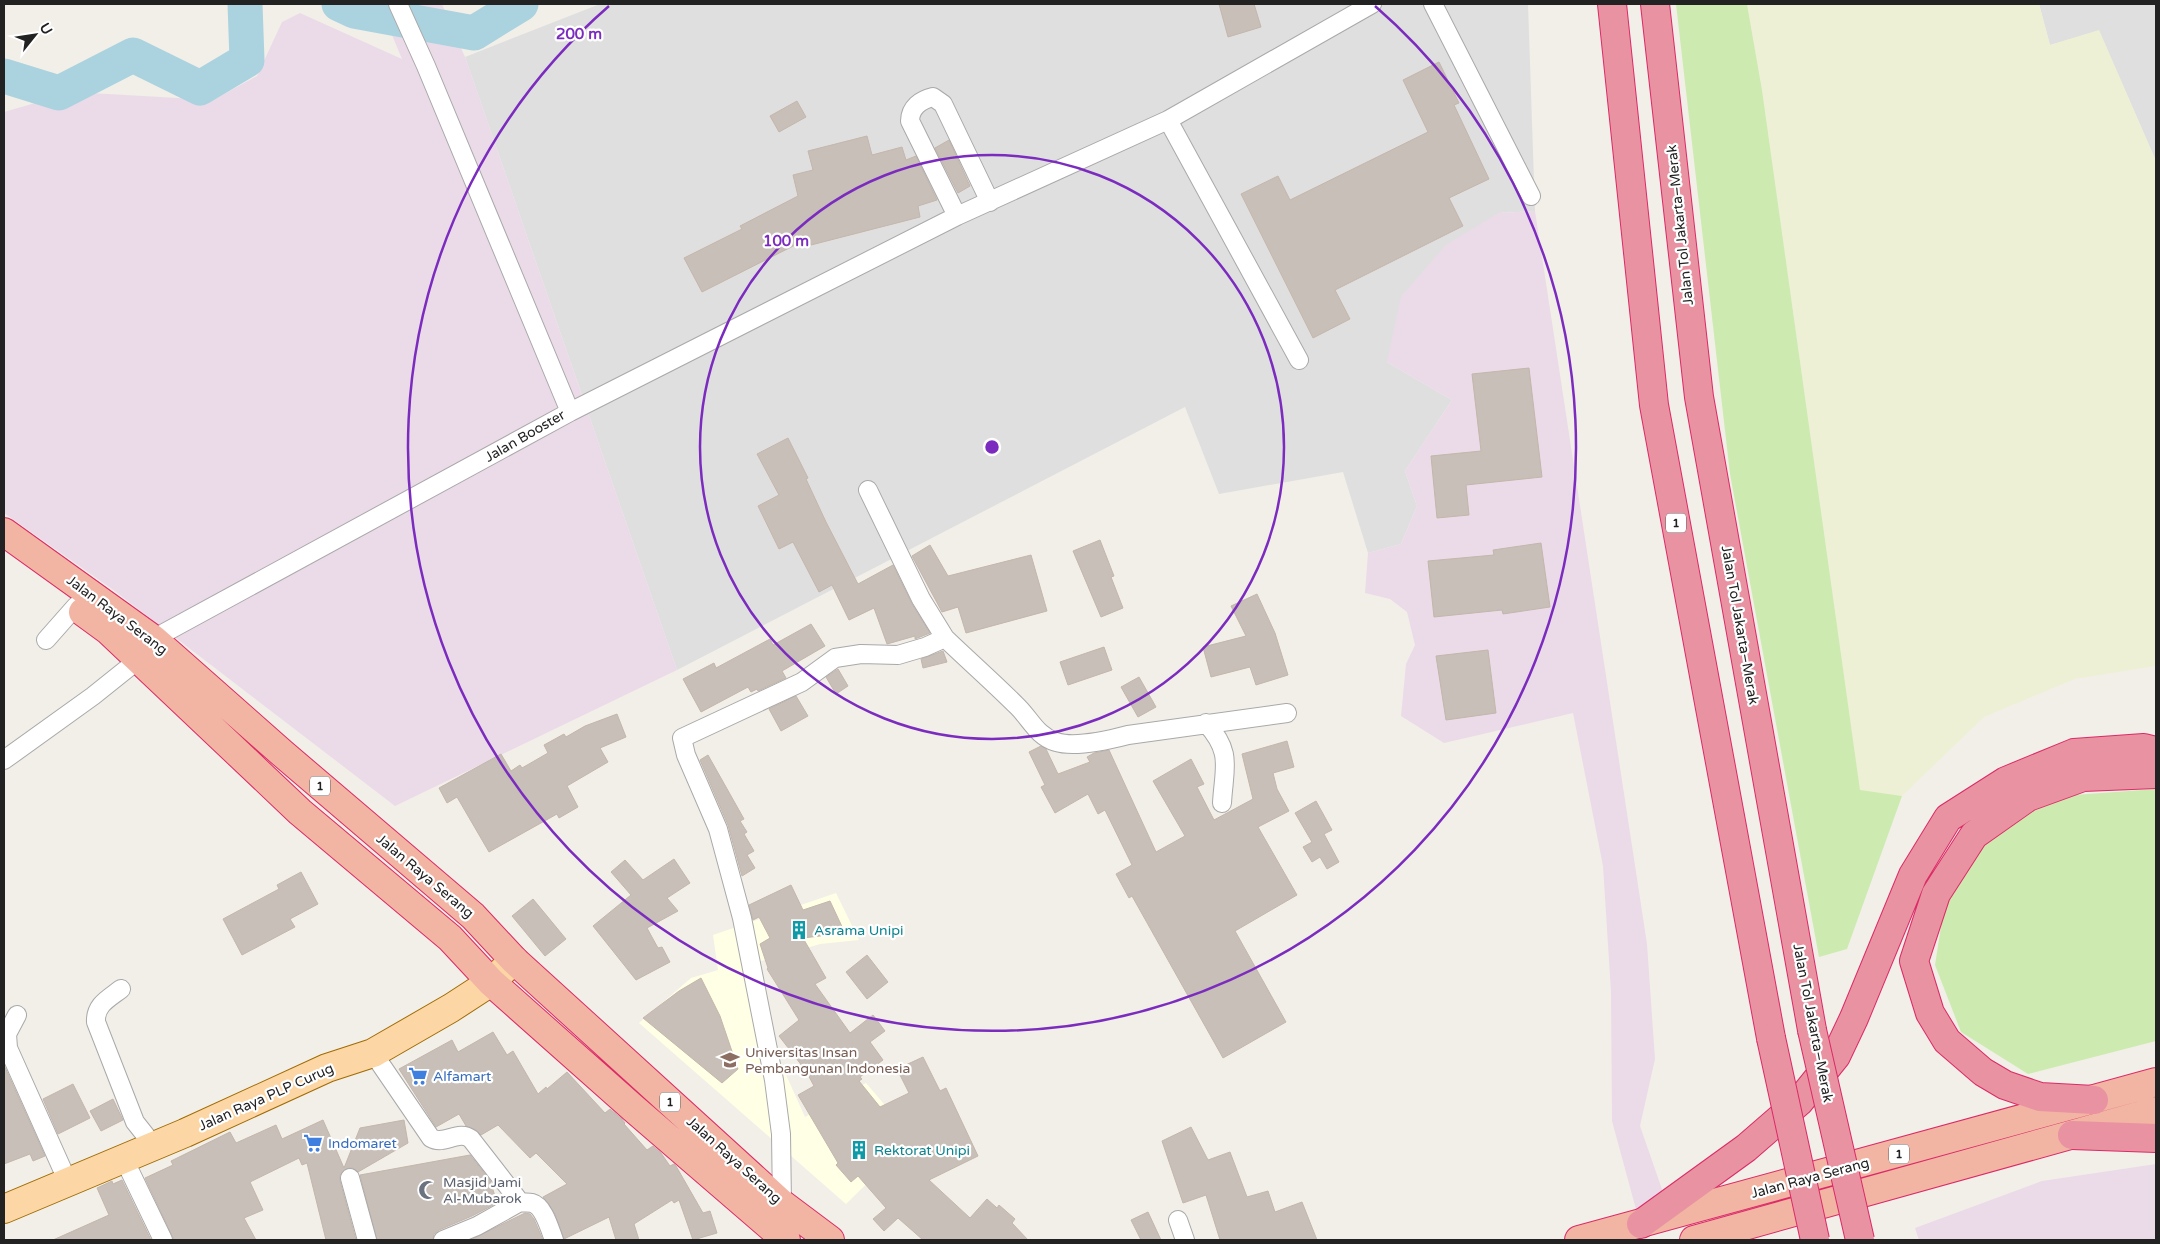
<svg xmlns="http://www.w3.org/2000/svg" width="2160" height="1244" viewBox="0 0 2160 1244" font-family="'Varela Round',sans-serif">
<rect width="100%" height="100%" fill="#f2efe9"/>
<path fill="#e0dfdf" d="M600,4H1528L1535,211L1499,213L1387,362L1452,400L1405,471L1417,506L1401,544L1368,553L1343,472L1219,494L1185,407L677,670L465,57Z
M2039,4H2156V161L2099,31L2050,45Z"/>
<path fill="#ebdbe8" d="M379,4H442L465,57L677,670L395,806L112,589L4,513V112L73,92L213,100L257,76L282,22L300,13L402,59Z
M1535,211L1647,944L1655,1059L1640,1126L1664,1195L1637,1213L1612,1121L1611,992L1603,866L1573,713L1444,743L1401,716L1406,664L1415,645L1407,612L1390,599L1365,593L1368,553L1401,544L1417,506L1405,471L1452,400L1387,362L1401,297L1446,245L1499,213Z
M2156,1164V1240H1919L1915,1228L2042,1181Z"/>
<path fill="#ffffe5" d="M836,893L859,940L820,944L761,961L769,1037L805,1117L866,1083L913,1138L846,1204L639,1023L691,978L718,970L713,935Z"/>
<path fill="#eef0d5" d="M1747,4H2039L2050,45L2099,30L2156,161V666L2075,679L1984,717L1902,796L1860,791L1762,90Z"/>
<path fill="#cdebb0" d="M1676,4H1747L1762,90L1860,790L1902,796L1847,949L1819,957L1730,474Z
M2156,789V1041L2028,1074L1961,1032L1935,965L1949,875L2005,822L2074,795Z"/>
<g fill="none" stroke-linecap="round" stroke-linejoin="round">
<path stroke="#aad3df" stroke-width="35" d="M339,4L354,11L474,33L521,4
M4,76L59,93L133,55L200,88L247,60L245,4"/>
</g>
<path fill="#c7bfb8" stroke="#c4b6ab" d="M1219,4H1254L1261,27L1228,37Z
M1439,62L1459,103L1454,105L1489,179L1449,198L1463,226L1335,290L1350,319L1313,338L1241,194L1278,176L1290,200L1428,132L1403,80Z
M797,101L806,117L779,132L770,116Z
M867,136L872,155L902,147L906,160L916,156L937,200L918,206L920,217L811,245L809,238L702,292L684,258L742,229L740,226L798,196L793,175L813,170L808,151Z
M949,140L970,186L958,193L935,148Z
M1529,368L1542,477L1466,485L1469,515L1437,518L1431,456L1481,451L1472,374Z
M788,438L808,478L806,479L826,522L858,584L893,565L912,604L930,633L915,639V636L887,644L874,608L849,620L832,585L819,592L793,542L779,549L758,506L779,495L757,454Z
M1100,540L1114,576L1111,577L1123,608L1101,617L1073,551Z
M1541,543L1550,607L1503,614L1502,610L1434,617L1428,561L1494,555L1493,550Z
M930,545L948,576L1031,555L1047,611L966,633L958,607L942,612L912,556Z
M1257,594L1275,633L1288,675L1256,685L1250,667L1211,677L1203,647L1246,636L1231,606Z
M811,624L825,646L782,671L786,678L758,691L757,689L751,692L748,687L701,712L683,679L714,663L716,668L770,639L773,645Z
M1104,647L1112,670L1068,685L1060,662Z
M1488,650L1496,713L1446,720L1436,656Z
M943,651L947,662L923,668L921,659Z
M838,669L848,686L836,694L826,677Z
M1139,677L1156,707L1138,717L1121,687Z
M796,696L808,716L781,731L769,709Z
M617,714L626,737L600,748L608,762L567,786L578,807L559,818L557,814L489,852L457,797L447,803L439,788L501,754L511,771L520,765L522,768L548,753L544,745L564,734L566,737L585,726Z
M1287,741L1294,767L1273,773L1277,789L1289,811L1258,827L1297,895L1235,931L1286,1022L1223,1058L1132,896L1129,898L1116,874L1132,865L1105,810L1098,814L1088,794L1055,813L1041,787L1045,785L1029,752L1041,746L1046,749L1058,774L1090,762L1087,757L1094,753L1109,750L1156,852L1185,836L1153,781L1191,759L1204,784L1197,787L1214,820L1253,799L1242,754Z
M708,755L744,819L740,821L747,832L744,834L754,851L747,855L755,868L742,876L728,825L700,760Z
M1316,801L1332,830L1324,834L1339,862L1327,869L1320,857L1312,862L1303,847L1312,842L1295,813Z
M674,859L690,883L667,898L678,911L647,928L658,948L662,947L670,962L636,980L593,926L631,895L611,872L625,860L643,880Z
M301,872L318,904L290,919L295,927L242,955L223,919L279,889L277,885Z
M791,885L803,910L830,901L845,933L803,938L826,978L815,984L850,1033L873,1015L885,1031L870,1042L883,1060L860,1077L862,1079L859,1081L880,1107L909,1093L897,1069L923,1057L940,1091L946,1088L978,1156L929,1180L970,1218L987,1199L997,1208L999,1205L1015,1219L1012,1223L1028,1240H923L898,1218L884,1231L873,1219L886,1208L858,1176L851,1182L836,1165L838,1163L798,1095L814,1086L806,1071L779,1036L799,1020L767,969L768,968L760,944L770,938L759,917L753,920L749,905Z
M533,899L566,939L545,956L512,916Z
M867,955L888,982L867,999L846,972Z
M701,978L720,1016L738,1069L722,1083L643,1018L679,991Z
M493,1032L507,1055L513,1051L538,1094L546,1087L547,1089L567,1072L605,1113L610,1109L622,1119L625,1123L624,1124L647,1150L653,1146L661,1153L670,1166L674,1164L676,1166L703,1213L710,1211L717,1233L693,1240L679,1200L674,1203L672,1200L634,1224L639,1240H616L609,1217L564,1239L555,1214L543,1197L567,1184L536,1153L530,1158L498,1125L481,1135L476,1130L466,1126L459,1114L436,1127L399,1069L452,1040L458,1052Z
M4,1065L45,1156L33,1161L30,1154L4,1164Z
M73,1084L90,1118L58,1134L43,1099Z
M113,1099L123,1120L101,1131L90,1111Z
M323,1120L344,1168L360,1128L404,1120L408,1143L358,1172L353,1168H348L340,1175V1181L356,1240H326L307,1163L302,1165L299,1158L250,1182L263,1210L244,1218L256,1240H174L145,1178L173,1165L171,1161L230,1132L236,1143L276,1125L282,1139Z
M1191,1127L1208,1160L1230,1152L1247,1197L1268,1191L1275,1212L1302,1202L1317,1240H1220L1206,1195L1183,1203L1162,1141Z
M470,1155L490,1180L497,1203L472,1216L439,1230L434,1234L433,1240H377L360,1175Z
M122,1180L151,1240H53L109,1215L97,1188L112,1181L113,1184Z
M1148,1212L1161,1240H1141L1131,1220Z
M525,1213L530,1214L534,1219L543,1240H470Z"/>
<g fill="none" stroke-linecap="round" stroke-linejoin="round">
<g stroke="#a9a9a9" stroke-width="20">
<path id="minor" d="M1433,4L1531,196
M1168,120L1299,360
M957,216L910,121C910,107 921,100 933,97L943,104L990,202
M570,412L957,216L1168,120L1372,4
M868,490L921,599L945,638
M153,639L570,412L426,66L398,4
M46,640L76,606
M1206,723C1233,753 1224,767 1222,803
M4,760L93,696L138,660
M121,989C108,999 95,1005 96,1022L135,1122L154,1146
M17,1015L7,1034L8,1048L68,1182
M373,1053L431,1138C445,1146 458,1129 471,1139L520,1202C524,1203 528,1202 532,1203C544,1206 550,1230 554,1240
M124,1159L163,1240
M350,1178L367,1240
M782,1204L781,1134L774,1080L742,918L718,829L686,755L682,738L802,682L835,658L861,654L898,655L925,647L945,638C969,661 994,683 1018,707C1031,720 1037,736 1056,742C1075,748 1109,740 1128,735L1287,713
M1178,1220L1185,1240
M443,1240L477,1226L520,1202"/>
</g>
<g stroke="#a06b00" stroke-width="30">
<path id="primary" d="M4,1209L185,1133L327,1068L373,1053L451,1008L491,982L514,960"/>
</g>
<g stroke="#dc2a67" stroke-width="30">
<path id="trunk" d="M4,532L153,639L282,753L473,916L514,960L782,1204L830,1240
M83,612L109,631L300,812L450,938L491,982L633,1108L786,1240
M1579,1240L2156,1082
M1694,1240L2156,1111"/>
</g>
<g stroke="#dc2a67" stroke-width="30">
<path id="motorway" d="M1612,4L1654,405L1771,1038
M1655,4L1699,397L1812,1030
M2094,1100L2040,1097L2005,1085L1983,1072L1947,1041L1930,1013L1914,961L1936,894L1974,835L2028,797L2083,777L2156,774
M2072,1135L2156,1138
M1641,1224L1746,1148L1799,1102L1836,1056L1854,1018L1913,875L1948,818L2006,781L2074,753L2144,748L2156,751"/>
</g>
<use href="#minor" stroke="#fff" stroke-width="18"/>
<use href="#primary" stroke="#fcd6a4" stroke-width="28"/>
<use href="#trunk" stroke="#f2b4a3" stroke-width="28"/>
<use href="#motorway" stroke="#e892a2" stroke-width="28"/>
<g stroke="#dc2a67" stroke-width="30" stroke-linecap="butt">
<path id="motorway-bridge" d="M1812,1030L1860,1240
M1771,1038L1815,1240"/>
</g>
<use href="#motorway-bridge" stroke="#e892a2" stroke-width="28"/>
</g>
<g fill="none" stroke="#7b2cbf" stroke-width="2.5">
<circle cx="992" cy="447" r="292"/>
<path d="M1375 6A584 584 0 1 1 609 6"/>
</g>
<defs>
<g id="building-bare" transform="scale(1.5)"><path d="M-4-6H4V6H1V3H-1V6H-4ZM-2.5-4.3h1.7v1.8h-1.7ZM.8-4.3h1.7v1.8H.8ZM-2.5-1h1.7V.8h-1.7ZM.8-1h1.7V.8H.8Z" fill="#0f9aa8" stroke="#fff" stroke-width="2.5" paint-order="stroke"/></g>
<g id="university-bare" transform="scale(1.5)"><path d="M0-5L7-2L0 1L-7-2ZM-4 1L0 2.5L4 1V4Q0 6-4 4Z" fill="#8d6e63" stroke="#fff" stroke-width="2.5" paint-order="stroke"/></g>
<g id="supermarket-bare" transform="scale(1.5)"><path d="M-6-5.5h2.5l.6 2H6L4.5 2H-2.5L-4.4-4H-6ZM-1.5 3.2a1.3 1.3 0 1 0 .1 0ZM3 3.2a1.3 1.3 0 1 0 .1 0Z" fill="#3f7fe0" stroke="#fff" stroke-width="2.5" paint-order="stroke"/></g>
<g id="mosque-bare" transform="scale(1.5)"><path d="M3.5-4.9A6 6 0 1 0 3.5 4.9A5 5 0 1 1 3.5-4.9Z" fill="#6b7280" stroke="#fff" stroke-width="2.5" paint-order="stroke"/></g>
</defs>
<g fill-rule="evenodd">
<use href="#building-bare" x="799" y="930"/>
<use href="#university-bare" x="730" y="1060"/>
<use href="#supermarket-bare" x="418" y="1076"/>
<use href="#supermarket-bare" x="313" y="1143"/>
<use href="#building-bare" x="859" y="1150"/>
<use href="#mosque-bare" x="428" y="1190"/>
</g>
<g text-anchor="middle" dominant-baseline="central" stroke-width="4.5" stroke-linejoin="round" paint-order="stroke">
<g fill="#fff" stroke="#646464" stroke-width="1">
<rect x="1666" y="513.5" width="20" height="19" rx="4"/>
<rect x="310" y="776.5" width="20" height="19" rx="4"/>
<rect x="660" y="1092.5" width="20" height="19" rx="4"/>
<rect x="1889" y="1144.5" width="20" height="19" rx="4"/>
</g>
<g font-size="12" font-weight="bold" fill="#222">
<text x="1676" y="523">1</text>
<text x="320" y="786">1</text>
<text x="670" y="1102">1</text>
<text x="1899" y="1154">1</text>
</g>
<g font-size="14" fill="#222" stroke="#fff">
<text transform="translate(1680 225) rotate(-96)">Jalan Tol Jakarta–Merak</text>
<text transform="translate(525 436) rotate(-30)">Jalan Booster</text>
<text transform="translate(117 615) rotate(37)">Jalan Raya Serang</text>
<text transform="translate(1740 625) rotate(80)">Jalan Tol Jakarta–Merak</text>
<text transform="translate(425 876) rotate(40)">Jalan Raya Serang</text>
<text transform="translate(1813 1023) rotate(79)">Jalan Tol Jakarta–Merak</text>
<text transform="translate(266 1097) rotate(-24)">Jalan Raya PLP Curug</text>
<text transform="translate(734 1160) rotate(42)">Jalan Raya Serang</text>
<text transform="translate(1810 1178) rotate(-15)">Jalan Raya Serang</text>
</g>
<g font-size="14" fill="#0d838f" stroke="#fff" text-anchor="start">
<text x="814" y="930">Asrama Unipi</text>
<text x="874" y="1150">Rektorat Unipi</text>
</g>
<g font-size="14" fill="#785e54" stroke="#fff" text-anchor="start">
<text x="745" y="1052">Universitas Insan<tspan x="745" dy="16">Pembangunan Indonesia</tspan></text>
</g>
<g font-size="14" fill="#366cbe" stroke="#fff" text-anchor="start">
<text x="433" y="1076">Alfamart</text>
<text x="328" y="1143">Indomaret</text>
</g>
<g font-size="14" fill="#5b616d" stroke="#fff" text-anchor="start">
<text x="443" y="1182">Masjid Jami<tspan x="443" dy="16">Al-Mubarok</tspan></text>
</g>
</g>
<circle cx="992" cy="447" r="8" fill="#7b2cbf" stroke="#fff" stroke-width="2.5"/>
<g font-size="15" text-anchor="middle" font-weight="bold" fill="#7b2cbf" stroke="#fff" stroke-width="4.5" stroke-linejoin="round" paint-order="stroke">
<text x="579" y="39">200 m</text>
<text x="786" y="246">100 m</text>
</g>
<rect width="2160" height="1244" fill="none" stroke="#222222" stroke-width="10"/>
<g transform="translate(35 35) rotate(60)" stroke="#ffffff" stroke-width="4" paint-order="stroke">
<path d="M0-4L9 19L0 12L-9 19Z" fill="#222222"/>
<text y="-8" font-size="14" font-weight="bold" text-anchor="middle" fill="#222222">U</text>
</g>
</svg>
